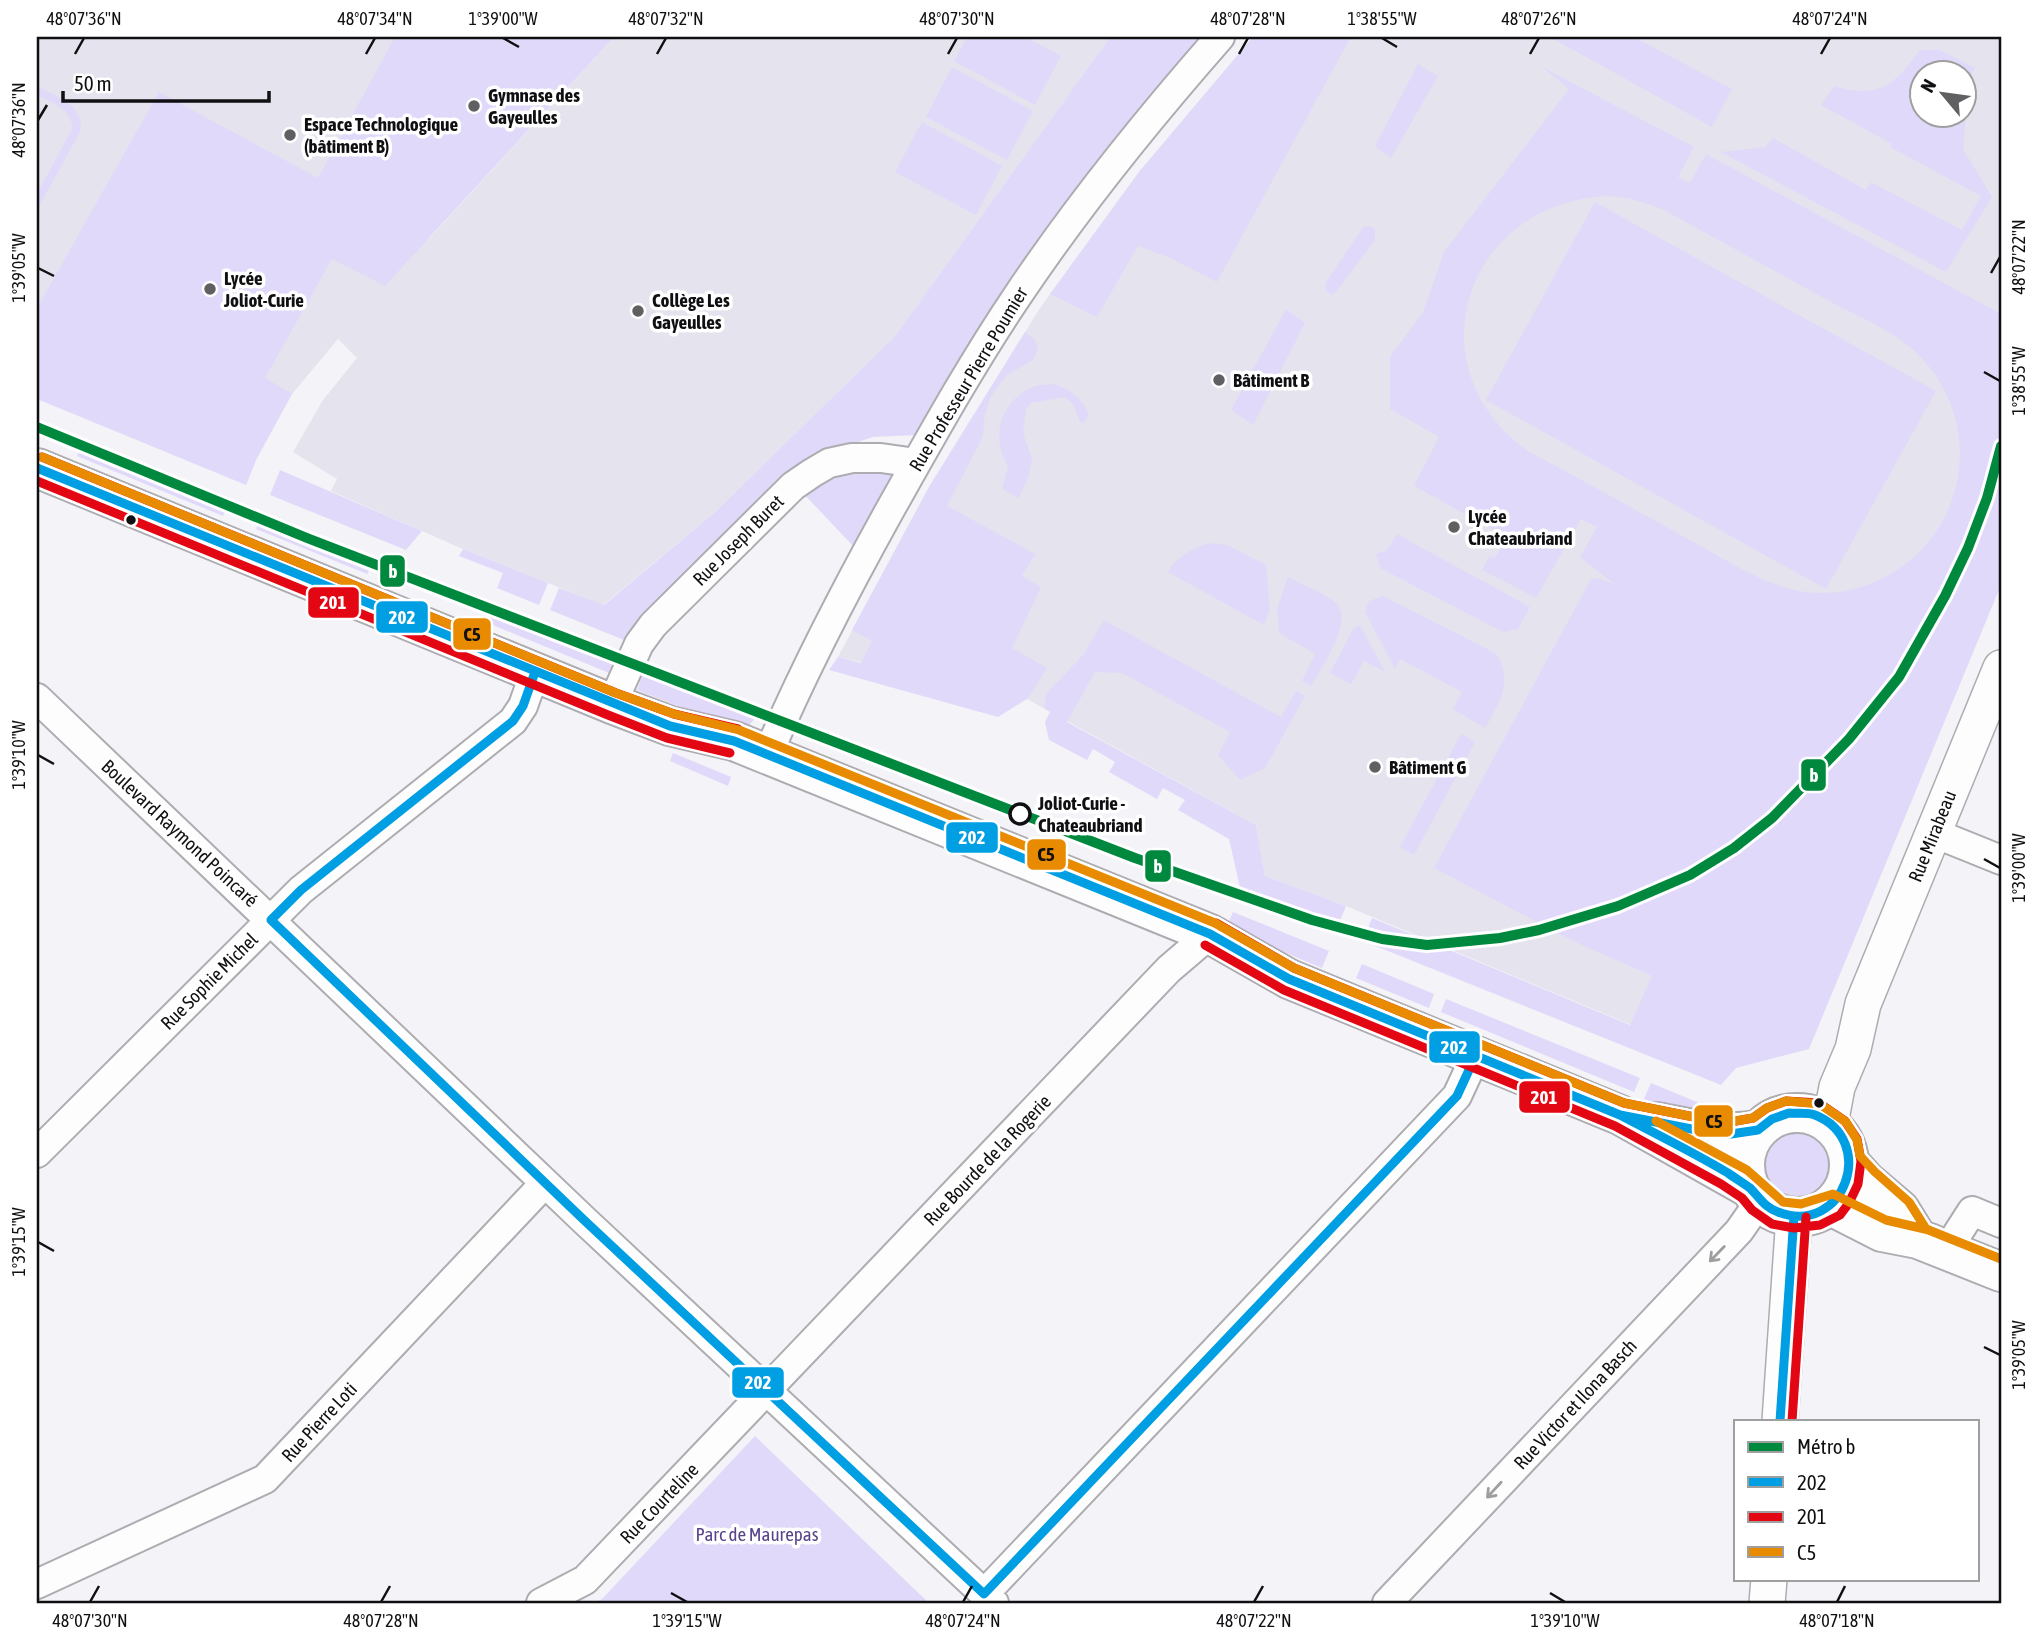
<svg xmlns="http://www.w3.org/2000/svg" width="2038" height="1640" viewBox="0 0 2038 1640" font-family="'Asap Condensed',sans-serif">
<rect width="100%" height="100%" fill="#f4f3f7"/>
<path fill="#e5e3ed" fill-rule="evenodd" d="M37,37H434L429,239L614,37H1110L895,336L714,513L603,605L463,549L331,491L337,479L293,452L323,400L357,358L338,339L292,394L257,458L37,338Z
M1253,37H2001V584L1735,1068L1346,906L1265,876L1256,825L1027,699L838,657L929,487L1040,308L1139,172ZM1923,74H1965V116H1923Z"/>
<path fill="#e1d9fa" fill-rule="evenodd" d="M395,37H614L385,286L332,259L265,378L292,394L257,458L246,485L37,399V308L159,92L318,178Z
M967,37H1026L1061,56L1035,105L954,61Z
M1110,37H1205L918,435L873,437L837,449L629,642L550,610L559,588L604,605L714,513L895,336Z
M1253,37H1351L1217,282L1170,258L1138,246L1097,317L1050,294L1139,172Z
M1550,37H1634L1732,89L1712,127Z
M1920,50H1940L1975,68L1970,76L1963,149L1992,197L1946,272L1721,152L1765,147L1773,138L1866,190L1871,182L1962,230L1981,196L1890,147L1892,144L1821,105L1834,86C1878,99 1894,86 1920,50ZM1923,74H1965V116H1923Z
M1418,64L1438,76L1391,158L1375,146Z
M952,67L1033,111L1007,160L926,117Z
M1542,67L1694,147L1678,177L1690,183L1706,154L2001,314V585L1809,1049L1736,1068L1721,1085L1363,941L1372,918L1630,1025L1652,976L1571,940L1434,868L1591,579L1598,578L1614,584L1580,557L1597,527L1581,519L1536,598L1482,570L1489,556L1494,558L1509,538L1414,486L1439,437L1390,409V357L1423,312L1444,252L1569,89ZM1609,196L1632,199L1662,209C1719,240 1776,272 1833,303C1865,320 1903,335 1926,363C1958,400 1968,451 1953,497C1933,560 1866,603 1800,591C1761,584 1725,559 1690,540C1636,510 1582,480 1528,451C1410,367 1466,201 1609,196Z
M37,86C56,97 86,105 80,132L37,210V194L72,129C73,109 52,103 37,95Z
M922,122L1002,166L976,215L895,172Z
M1595,202L1936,391L1826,589L1486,400Z
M1369,226L1375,229V240L1336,292L1331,295L1325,289L1326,282L1363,227Z
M1286,309L1305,323L1253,425L1231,410Z
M1025,332L1035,340L1038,350L1033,360L1006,376L990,398L984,420L983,437L947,506L1035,554L1022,576L1041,587L1012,648L1047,668L1027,699L998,717L829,670L838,657L861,663L872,641L852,630L929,487Z
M1055,384C1070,390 1085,400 1089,416L1083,423L1080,422L1073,404L1065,397L1031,403L1026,409L1023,433L1032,459L1029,475L1019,498L1002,489L1008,466C990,437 1000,401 1033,387C1040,384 1048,385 1055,384Z
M83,442L229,502L223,516L77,456Z
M280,470L422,531L406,550L270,495Z
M867,471L895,475L854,547L801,491L848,473Z
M262,515L375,561L367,574L256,529Z
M1397,534L1530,607L1518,629L1503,632L1380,568L1376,554L1387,550Z
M1208,543L1227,545L1266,565L1270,609L1264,625L1168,572C1178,555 1191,550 1208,543Z
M463,549L548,583L539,605L497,588L503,573L459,556Z
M1288,577C1303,585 1323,592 1336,603C1355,620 1321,668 1311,686L1302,681L1315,654L1279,633L1277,609Z
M1383,596L1495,653C1515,679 1499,704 1485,728L1453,709L1462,692L1400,659L1395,669L1365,612L1369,601Z
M489,608L614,659L609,673L483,621Z
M1104,620L1281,717L1296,691L1305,696L1265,768L1240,780L1218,755L1230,732L1122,673L1095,672L1067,722L1256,825L1265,876L1346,906L1336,931L1241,892L1229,839L1178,810L1185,800L1163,788L1157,799L1109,772L1115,762L1093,749L1087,760L1049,740L1045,722L1050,712L1044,708L1046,694L1083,655Z
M1360,625L1385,672L1364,661L1351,684L1330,673L1353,629Z
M644,672L756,717L748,727L711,719L637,690Z
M1461,734L1475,742L1414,855L1400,847Z
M673,753L731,777L728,786L670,761Z
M1233,912L1329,951L1322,968L1264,944L1228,924Z
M1362,964L1434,994L1429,1008L1356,978Z
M1446,999L1640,1078L1634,1092L1441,1012Z
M1651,1083L1704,1105L1701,1120L1690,1118L1644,1099Z
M1763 1166a37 37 0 1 1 74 0a37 37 0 1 1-74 0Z
M755,1436L907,1582L929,1603H594L602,1599Z"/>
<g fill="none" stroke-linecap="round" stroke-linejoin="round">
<g stroke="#adacb0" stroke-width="32">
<path id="minor" d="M37,698L585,1221L994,1603
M612,704L639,644L653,625L793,486L812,473L829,463L852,458H881L916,463
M768,754C804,669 846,589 891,508C931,437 972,363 1018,295C1079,204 1148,119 1220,37
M1934,833L2001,860
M37,1153L301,890L513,721L523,706L535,672
M1947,1250L1972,1211L2001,1223
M37,1584L265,1479L545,1183
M984,1594L1457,1096L1475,1057
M541,1603L585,1580L1169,969L1210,934
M1387,1603L1739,1231L1760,1201"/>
</g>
<g stroke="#adacb0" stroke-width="38">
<path id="tertiary" d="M1830,1124L1837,1087L1853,1049L1863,1004L2001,668
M1780,1421L1794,1216
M1767,1603L1769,1579"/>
</g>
<g stroke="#adacb0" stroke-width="42">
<path id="secondary" d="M37,468L612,704L670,726L734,741L1210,934L1289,979L1620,1115L1751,1189
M1745 1165a52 52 0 1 1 104 0a52 52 0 1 1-104 0Z
M1657,1122C1693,1129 1721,1136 1758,1130
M1849,1162L1866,1181L1900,1210L1918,1239L2001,1272
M1831,1206L1882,1232L1918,1239L1932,1244"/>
</g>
<use href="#minor" stroke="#fdfdfe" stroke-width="28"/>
<use href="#tertiary" stroke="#fdfdfe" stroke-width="35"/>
<use href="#secondary" stroke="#fdfdfe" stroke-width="38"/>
<g stroke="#fff" stroke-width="14">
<path id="bus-1" d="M37,468L670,726
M535,672L523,706L513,721L301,890L271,920L585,1221L984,1594L1457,1096L1475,1057
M670,726L734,741
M670,726L734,741
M734,741L1210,934
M734,741L1210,934
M1210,934L1289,979
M1289,979L1620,1115
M1289,979L1620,1115
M1789,1113C1797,1114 1808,1112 1815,1115C1878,1140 1845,1237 1778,1212C1765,1208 1759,1197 1750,1188C1743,1183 1735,1178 1728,1173C1693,1152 1656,1134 1620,1115L1712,1133L1731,1134L1758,1130L1772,1119Z
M1780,1421L1794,1216"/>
</g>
<g stroke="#fff" stroke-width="14">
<path id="bus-2" d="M42,457L616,693L674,714L738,729
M37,481L608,715L667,738L730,753
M1205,945L1284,990L1615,1126L1721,1184L1742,1198L1752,1210L1772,1224L1794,1228L1820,1225L1840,1215L1849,1203L1858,1184L1861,1161L1857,1139L1845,1121L1819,1103L1786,1101L1767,1108L1753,1118L1730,1122L1714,1121L1624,1103L1294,968L1216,923
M1792,1421L1806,1217"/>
</g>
<g stroke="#fff" stroke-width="14">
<path id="bus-3" d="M42,457L616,693L674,714L739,730L1215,923L1294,968L1624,1103L1714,1121L1730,1122L1753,1118L1767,1108L1786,1101L1820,1104L1846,1122L1857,1140L1860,1156L1875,1172L1909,1202L1926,1229L2001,1259
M1656,1121L1747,1170L1783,1202L1801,1204L1833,1194L1886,1220L1929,1230"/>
</g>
<use href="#bus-1" stroke="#009fe3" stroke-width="9"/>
<use href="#bus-2" stroke="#e30613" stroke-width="9"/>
<use href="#bus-3" stroke="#e88b01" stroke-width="9"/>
<g stroke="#fff" stroke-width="16">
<path id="metro-1" d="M37,427L307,538L1135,858L1312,920L1382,939L1427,945L1500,938L1539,930L1618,906L1690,875L1734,848L1772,818L1849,739L1899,677L1945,596L1968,548L1987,498L2001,446"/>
</g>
<use href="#metro-1" stroke="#00893e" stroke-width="10"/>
</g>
<defs><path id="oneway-shaft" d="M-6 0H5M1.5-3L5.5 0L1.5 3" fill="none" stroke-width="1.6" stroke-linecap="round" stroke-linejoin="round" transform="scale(1.75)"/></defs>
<g stroke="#9e9ea0">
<use href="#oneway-shaft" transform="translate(1717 1254) rotate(134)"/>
<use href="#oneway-shaft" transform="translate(1494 1490) rotate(133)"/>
</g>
<path fill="none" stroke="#100f12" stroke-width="2.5" d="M503,38L519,47M1382,38L1397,47M75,54L84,38M366,54L375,38M657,54L666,38M948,54L957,38M1239,54L1248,38M1530,54L1539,38M1821,54L1830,38M38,120L47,105M38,268L54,276M1991,273L2000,257M1984,372L2000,381M38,755L54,764M1984,859L2000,868M38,1242L54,1251M1984,1347L2000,1355M671,1593L687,1602M1550,1593L1565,1602M90,1602L99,1586M381,1602L390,1586M963,1602L972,1586M1254,1602L1263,1586M1837,1602L1845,1586"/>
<g fill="#605f62" stroke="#fff" stroke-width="2.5">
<circle cx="474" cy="106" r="7"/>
<circle cx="290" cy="135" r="7"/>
<circle cx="210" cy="289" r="7"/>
<circle cx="638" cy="311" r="7"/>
<circle cx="1219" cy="380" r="7"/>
<circle cx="1454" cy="527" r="7"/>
<circle cx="1375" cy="767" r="7"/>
</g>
<g fill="#100f12" stroke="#fff" stroke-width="2.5">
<circle cx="131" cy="520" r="6"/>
<circle cx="1819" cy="1103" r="6"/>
</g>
<circle fill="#fff" stroke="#100f12" stroke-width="3.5" cx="1020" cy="814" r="10"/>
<g text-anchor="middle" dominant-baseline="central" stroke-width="7" stroke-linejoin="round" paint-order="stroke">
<g font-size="19" font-weight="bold" fill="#100f12" stroke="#fff" text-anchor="start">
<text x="488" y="95">Gymnase des<tspan x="488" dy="22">Gayeulles</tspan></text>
<text x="304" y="124">Espace Technologique<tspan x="304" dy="22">(bâtiment B)</tspan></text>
<text x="224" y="278">Lycée<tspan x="224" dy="22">Joliot-Curie</tspan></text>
<text x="652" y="300">Collège Les<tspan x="652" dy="22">Gayeulles</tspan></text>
<text x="1233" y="380">Bâtiment B</text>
<text x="1468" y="516">Lycée<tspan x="1468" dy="22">Chateaubriand</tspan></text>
<text x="1389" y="767">Bâtiment G</text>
</g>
<g font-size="19" fill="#100f12" stroke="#fff">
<text transform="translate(968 379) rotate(-59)">Rue Professeur Pierre Poumier</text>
<text transform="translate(738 540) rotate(-45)">Rue Joseph Buret</text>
<text transform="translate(180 833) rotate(43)">Boulevard Raymond Poincaré</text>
<text transform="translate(1932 836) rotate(-68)">Rue Mirabeau</text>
<text transform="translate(209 981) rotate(-45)">Rue Sophie Michel</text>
<text transform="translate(987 1160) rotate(-46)">Rue Bourde de la Rogerie</text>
<text transform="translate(1575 1404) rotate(-47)">Rue Victor et Ilona Basch</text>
<text transform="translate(319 1422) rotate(-47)">Rue Pierre Loti</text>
<text transform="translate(659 1503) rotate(-46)">Rue Courteline</text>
</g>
<g font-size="19" font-weight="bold" fill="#100f12" stroke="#fff" text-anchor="start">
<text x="1038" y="803">Joliot-Curie -<tspan x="1038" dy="22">Chateaubriand</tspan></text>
</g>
<g font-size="19" fill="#59438b" stroke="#fff">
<text x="757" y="1534">Parc de Maurepas</text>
</g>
</g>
<g stroke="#fff" stroke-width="2.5">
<rect x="379" y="554" width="27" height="34" rx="7" fill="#00893e"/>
<rect x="307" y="586" width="53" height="33" rx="7" fill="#e30613"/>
<rect x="375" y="600" width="54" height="34" rx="7" fill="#009fe3"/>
<rect x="452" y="617" width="40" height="34" rx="7" fill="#e88b01"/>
<rect x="1800" y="758" width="27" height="34" rx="7" fill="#00893e"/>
<rect x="945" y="821" width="54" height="33" rx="7" fill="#009fe3"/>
<rect x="1026" y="838" width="41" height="33" rx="7" fill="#e88b01"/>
<rect x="1144" y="849" width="28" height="34" rx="7" fill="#00893e"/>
<rect x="1428" y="1030" width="53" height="34" rx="7" fill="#009fe3"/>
<rect x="1518" y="1080" width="53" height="34" rx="7" fill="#e30613"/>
<rect x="1693" y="1104" width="41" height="34" rx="7" fill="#e88b01"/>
<rect x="731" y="1366" width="54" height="33" rx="7" fill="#009fe3"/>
</g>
<g font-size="19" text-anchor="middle" font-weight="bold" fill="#fff">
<text x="393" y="578">b</text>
<text x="333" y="609">201</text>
<text x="402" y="624">202</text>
<text x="1814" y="782">b</text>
<text x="972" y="844">202</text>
<text x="1158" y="873">b</text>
<text x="1454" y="1054">202</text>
<text x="1544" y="1104">201</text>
<text x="758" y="1389">202</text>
</g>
<g font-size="19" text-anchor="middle" font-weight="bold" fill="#111">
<text x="472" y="641">C5</text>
<text x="1046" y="861">C5</text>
<text x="1714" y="1128">C5</text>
</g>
<rect width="2038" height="1640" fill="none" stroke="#ffffff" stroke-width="77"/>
<rect x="1734" y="1420" width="245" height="161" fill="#ffffff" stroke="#9f9fa0" stroke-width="2"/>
<rect x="1748" y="1442" width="35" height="10" fill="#00893e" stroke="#9f9fa0" stroke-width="2"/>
<text x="1797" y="1454" font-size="21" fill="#100f12">Métro b</text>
<rect x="1748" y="1477" width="35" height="10" fill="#009fe3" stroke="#9f9fa0" stroke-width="2"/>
<text x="1797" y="1490" font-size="21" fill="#100f12">202</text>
<rect x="1748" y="1512" width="35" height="10" fill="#e30613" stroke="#9f9fa0" stroke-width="2"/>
<text x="1797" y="1524" font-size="21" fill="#100f12">201</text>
<rect x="1748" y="1547" width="35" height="10" fill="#e88b01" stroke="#9f9fa0" stroke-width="2"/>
<text x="1797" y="1560" font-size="21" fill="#100f12">C5</text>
<g transform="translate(1943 94) rotate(299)"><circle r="33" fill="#ffffff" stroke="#9f9fa0" stroke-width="2"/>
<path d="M0-5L12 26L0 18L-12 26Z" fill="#605f62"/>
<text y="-10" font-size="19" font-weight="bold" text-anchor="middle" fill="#100f12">N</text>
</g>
<path d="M63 91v10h206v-10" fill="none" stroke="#100f12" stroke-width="3.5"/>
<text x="74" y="91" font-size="21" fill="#100f12" stroke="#ffffff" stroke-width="5" paint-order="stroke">50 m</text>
<rect x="38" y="38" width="1962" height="1564" fill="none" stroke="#100f12" stroke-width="2.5"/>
<g font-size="18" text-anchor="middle" fill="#100f12">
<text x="84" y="25">48°07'36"N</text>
<text x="375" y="25">48°07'34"N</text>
<text x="503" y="25">1°39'00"W</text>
<text x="666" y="25">48°07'32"N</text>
<text x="957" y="25">48°07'30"N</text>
<text x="1248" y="25">48°07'28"N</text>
<text x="1382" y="25">1°38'55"W</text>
<text x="1539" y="25">48°07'26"N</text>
<text x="1830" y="25">48°07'24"N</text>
<text transform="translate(19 120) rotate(-90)" y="6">48°07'36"N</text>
<text transform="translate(2019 257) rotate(-90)" y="6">48°07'22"N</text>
<text transform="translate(19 268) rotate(-90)" y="6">1°39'05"W</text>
<text transform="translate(2019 381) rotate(-90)" y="6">1°38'55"W</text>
<text transform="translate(19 755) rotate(-90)" y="6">1°39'10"W</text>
<text transform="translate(2019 868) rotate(-90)" y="6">1°39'00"W</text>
<text transform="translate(19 1242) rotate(-90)" y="6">1°39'15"W</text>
<text transform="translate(2019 1355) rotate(-90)" y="6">1°39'05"W</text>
<text x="90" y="1627">48°07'30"N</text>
<text x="381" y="1627">48°07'28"N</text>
<text x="687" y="1627">1°39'15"W</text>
<text x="963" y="1627">48°07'24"N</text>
<text x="1254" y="1627">48°07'22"N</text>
<text x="1565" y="1627">1°39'10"W</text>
<text x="1837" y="1627">48°07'18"N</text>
</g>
</svg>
